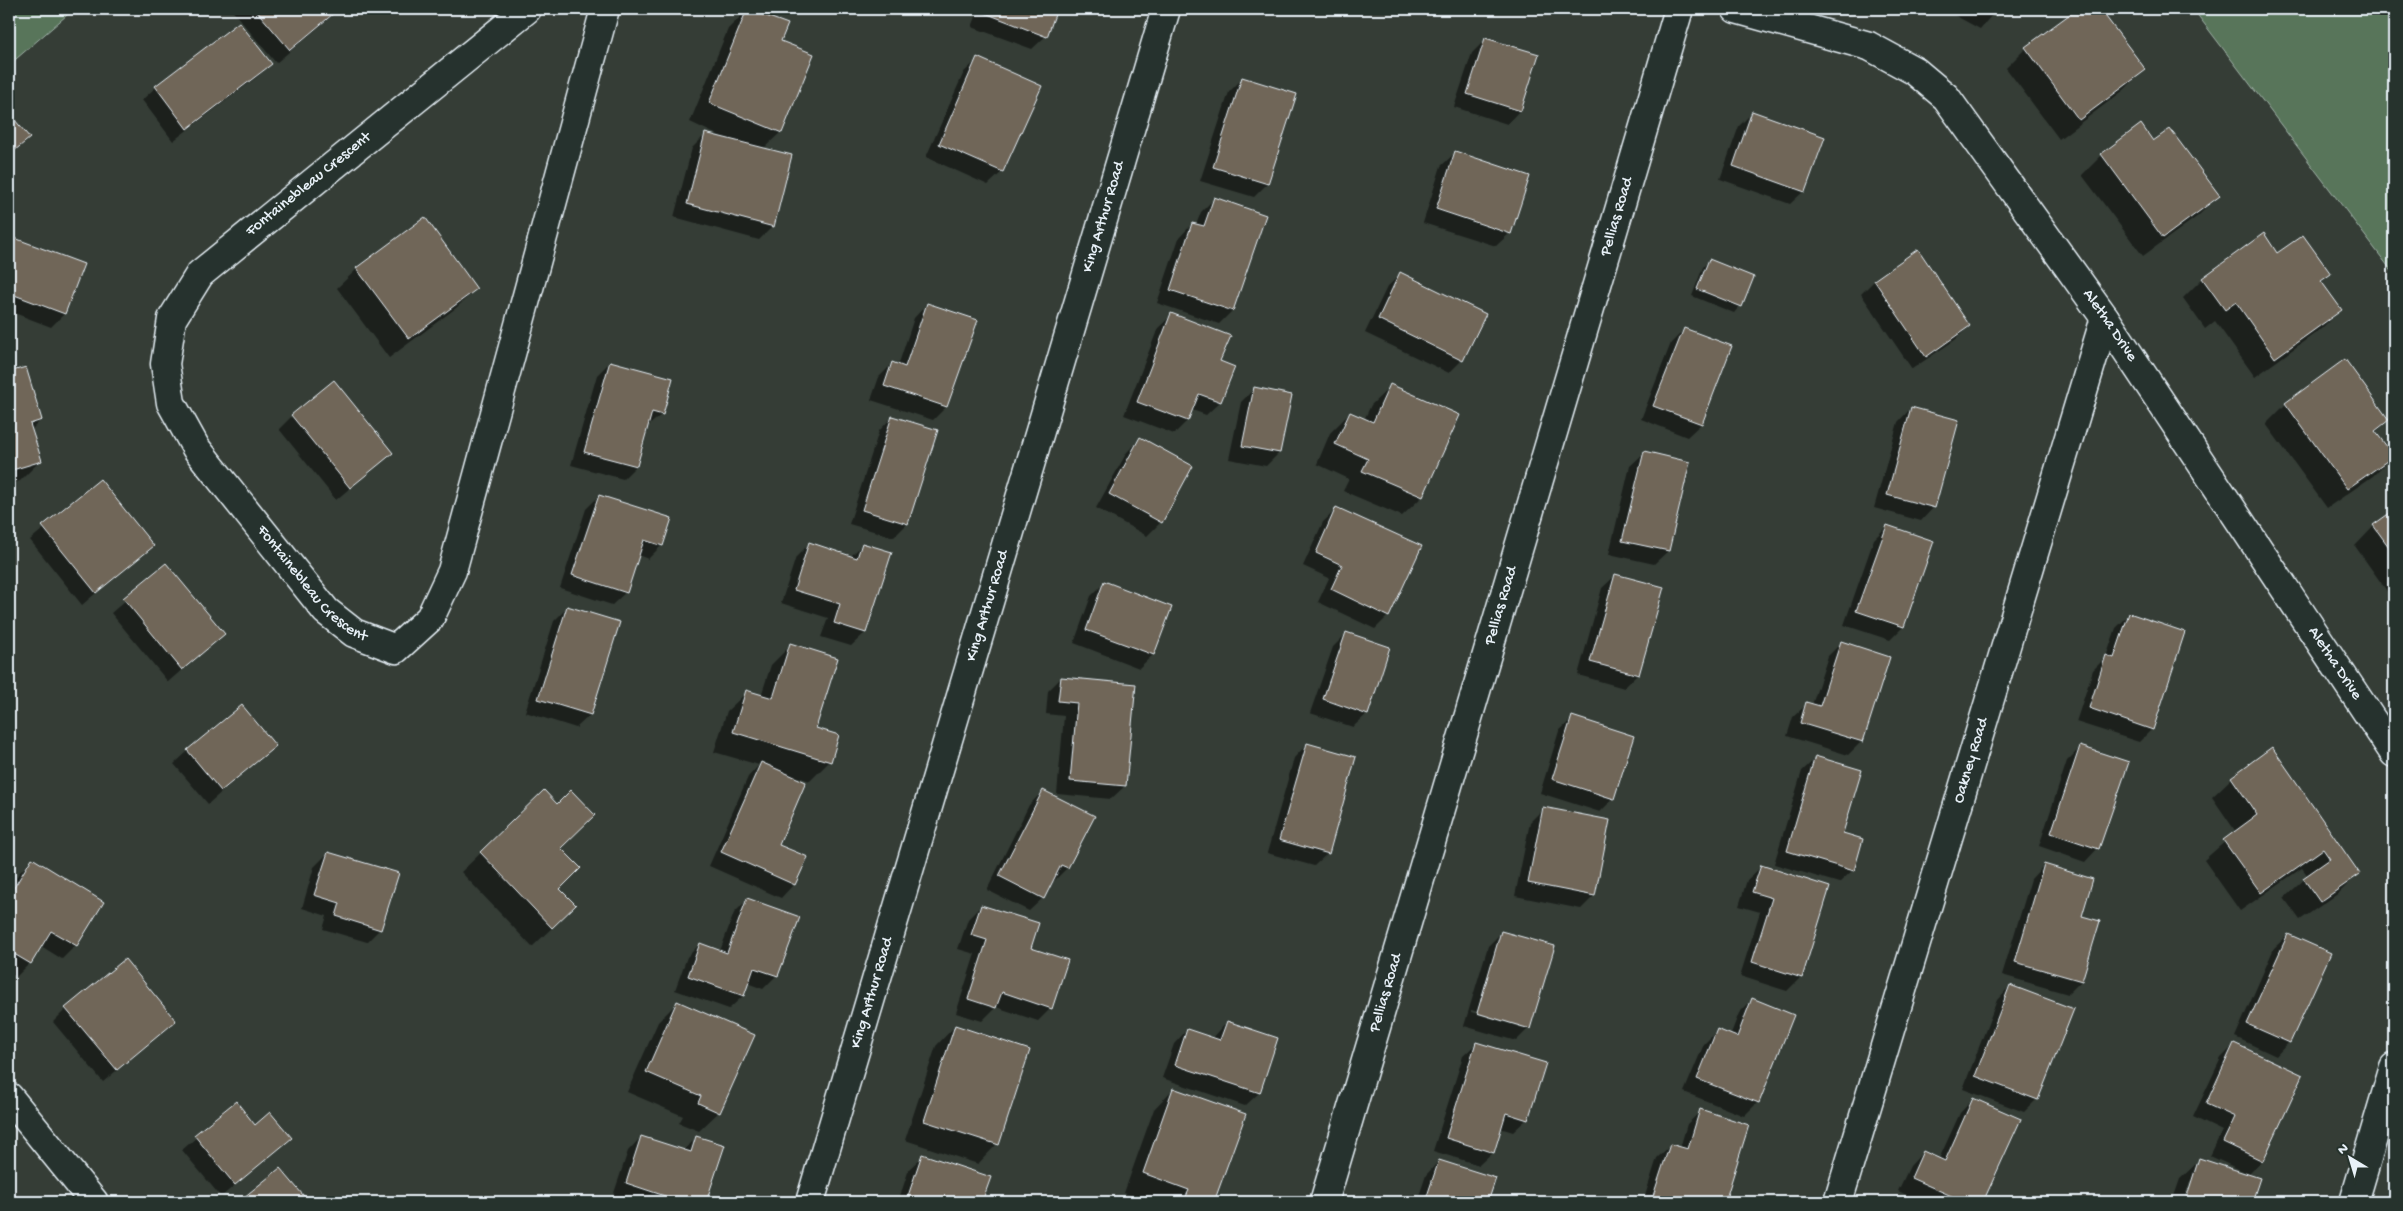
<svg xmlns="http://www.w3.org/2000/svg" width="2403" height="1211" viewBox="0 0 2403 1211" font-family="'Gochi Hand',sans-serif">
<rect width="100%" height="100%" fill="#353d36"/>
<filter id="ink" filterUnits="userSpaceOnUse"><feTurbulence type="fractalNoise" baseFrequency=".02" numOctaves="2"/><feDisplacementMap in="SourceGraphic" scale="10" xChannelSelector="R" yChannelSelector="G"/><feConvolveMatrix kernelMatrix="1 2 1 2 8 2 1 2 1" color-interpolation-filters="sRGB"/></filter>
<g filter="url(#ink)">
<path fill="#59745a" stroke="#a0b2a9" d="M9,9H74L9,65Z
M2193,9H2394V274Z"/>
<path fill="#0007" fill-rule="evenodd" d="M231,9H340L276,63Z
M748,9L786,25L780,42L781,132L763,149L773,226L759,240L674,217L692,148L706,134L728,140L690,122L728,29Z
M770,9H784L775,16Z
M979,9H1056L1046,36L1032,49L972,27Z
M1943,9H1997L1980,29Z
M2079,9H2098L2144,70L2124,90L2059,139L2006,68L2026,48Z
M239,23L270,64L257,77L173,141L142,100L156,87Z
M1486,39L1520,110L1507,124L1454,107L1472,53Z
M978,59L1041,87L1002,172L988,185L926,157L964,72Z
M1242,79L1295,95L1267,184L1254,197L1200,181L1229,92Z
M1753,112L1804,191L1790,204L1720,179L1739,126Z
M9,115L28,138L9,156Z
M2153,143L2218,196L2198,216L2143,256L2082,175L2102,155Z
M1455,153L1510,233L1496,246L1423,223L1441,166Z
M1214,199L1264,216L1232,311L1219,324L1157,303L1179,238L1192,224L1196,225L1201,212Z
M2263,235L2277,254L2329,274L2321,283L2340,310L2321,329L2255,377L2215,321L2205,329L2183,298L2202,279Z
M9,237L83,265L64,314L51,327L9,311Z
M1917,251L1969,326L1955,340L1912,369L1861,294L1874,281Z
M1710,260L1740,306L1734,313L1692,296L1703,267Z
M357,269L476,289L456,308L389,358L337,288Z
M1401,274L1462,360L1449,373L1365,333L1387,287Z
M927,304L946,407L933,420L871,400L879,377L892,364L898,366L914,318Z
M1172,315L1219,362L1233,368L1220,402L1206,415L1192,410L1187,421L1174,434L1124,415L1158,328Z
M1684,330L1730,347L1701,424L1687,437L1641,419L1671,343Z
M2345,361L2388,420L2375,433L2392,456L2373,476L2327,508L2266,424L2286,404Z
M610,362L662,414L647,427L636,466L623,479L571,465L597,375Z
M25,369L41,420L31,430L40,461L20,481L9,484V374Z
M1391,386L1458,415L1422,497L1402,516L1343,491L1349,479L1317,464L1330,433L1350,413L1364,420L1371,405Z
M1254,389L1279,453L1266,466L1229,459L1241,402Z
M1911,408L1934,507L1921,521L1874,508L1898,422Z
M292,416L391,453L336,500L279,429Z
M892,417L936,431L907,524L894,537L849,524L879,431Z
M1140,439L1191,467L1161,522L1147,536L1096,508L1127,452Z
M1644,453L1689,463L1668,551L1654,564L1609,554L1630,466Z
M100,481L152,545L82,605L30,540Z
M599,496L662,545L648,559L638,555L626,592L612,605L560,588L586,509Z
M1337,509L1388,616L1375,629L1318,602L1329,578L1303,566L1323,522Z
M2394,512V601L2355,546L2374,526Z
M1887,526L1933,542L1903,627L1890,640L1844,625L1874,539Z
M809,544L850,557L863,544L865,633L851,646L821,637L828,618L781,603L796,557Z
M166,565L223,634L168,682L111,613Z
M1616,575L1638,674L1624,688L1578,675L1602,588Z
M1105,582L1171,607L1153,655L1139,668L1074,643L1091,596Z
M567,608L618,623L590,715L576,728L525,712L554,621Z
M2129,615L2152,729L2139,742L2076,722L2093,670L2106,657L2116,628Z
M1346,634L1367,714L1353,727L1310,713L1333,647Z
M1841,643L1862,741L1848,755L1787,736L1793,717L1807,704L1812,705L1828,656Z
M791,645L815,729L830,761L810,781L798,777L797,779L777,845L794,884L781,898L709,866L748,777L759,765L714,752L727,711L747,692L761,696L771,665Z
M1061,678L1135,685L1125,786L1111,799L1057,794L1064,716L1046,714L1048,691Z
M1573,718L1613,799L1600,812L1540,793L1559,731Z
M1307,744L1328,853L1314,866L1267,853L1294,758Z
M274,746L208,804L174,764L188,751Z
M2081,747L2098,848L2085,862L2039,846L2067,761Z
M1816,758L1853,870L1839,883L1774,864L1802,771Z
M2232,778L2359,873L2339,893L2300,920L2284,898L2308,876L2302,868L2240,911L2204,860L2236,832L2212,797Z
M1043,791L1093,816L1067,868L1054,881L1052,880L1043,898L1029,911L987,890L1029,805Z
M544,792L560,848L558,889L555,925L532,947L461,872Z
M1544,808L1594,896L1581,909L1515,896L1530,822Z
M328,853L380,929L367,942L323,929L327,916L302,908L314,867Z
M32,860L76,945L62,959L41,946L30,963L16,977L9,972V890L19,873Z
M2044,865L2080,917L2081,981L2068,994L2002,975L2031,879Z
M1761,867L1801,977L1787,991L1740,976L1760,912L1739,906L1747,880Z
M748,899L777,975L763,989L747,983L743,996L729,1009L675,990L687,957L700,944L720,951L734,913Z
M981,906L1029,949L1051,1008L1038,1021L996,1007L982,1021L956,1013L975,954L958,949L968,919Z
M1502,932L1529,1028L1516,1041L1464,1026L1488,946ZM1471,1010L1523,1025V1028L1471,1012Z
M2288,935L2289,1042L2276,1056L2235,1037L2274,948Z
M2010,986L2037,1099L2024,1112L1963,1089L1997,1000Z
M1752,1000L1758,1102L1744,1116L1684,1092L1704,1044L1717,1031L1730,1036L1739,1013Z
M678,1002L719,1112L699,1131L679,1123L683,1116L627,1092L658,1022Z
M66,1009L175,1021L103,1082L53,1022Z
M1227,1022L1259,1093L1245,1106L1162,1078L1174,1044L1187,1030L1212,1039Z
M955,1026L997,1144L978,1164L905,1140L936,1046Z
M1477,1043L1527,1119L1513,1132L1500,1128L1493,1152L1479,1165L1433,1151L1463,1056Z
M2235,1044L2262,1161L2249,1174L2210,1156L2222,1131L2193,1117L2221,1058Z
M1173,1089L1244,1115L1213,1202H1150L1124,1193L1154,1109Z
M1973,1099L2019,1120L1981,1202H1922L1898,1191L1910,1166L1923,1152L1939,1159L1960,1113Z
M236,1103L255,1127L290,1138L221,1197L182,1150Z
M1701,1111L1748,1126L1723,1202H1643L1657,1158L1671,1145L1680,1148L1687,1124Z
M641,1137L683,1151L697,1137L723,1146L705,1202H632L613,1196L628,1151Z
M923,1156L989,1178L981,1202H898L909,1169Z
M2200,1160L2259,1179L2251,1202H2186L2193,1181H2190L2183,1202H2172L2180,1179Z
M1439,1161L1494,1179L1487,1202H1417L1426,1175Z
M280,1169L307,1202H240Z"/>
<path fill="#706659" stroke="#e8f1f8" d="M255,9H339L290,50Z
M747,9L788,24L781,41L814,54L782,133L709,103Z
M986,9H1057L1047,37L985,13Z
M1980,9H1999L1995,16Z
M2077,9H2100L2146,70L2079,120L2025,47Z
M239,22L272,64L187,129L155,86Z
M1485,38L1539,54L1521,111L1467,94Z
M977,57L1042,86L1003,172L939,144Z
M1242,77L1297,94L1268,184L1213,167Z
M1752,111L1825,137L1805,192L1733,166Z
M9,113L30,138L9,155Z
M2141,124L2153,141L2170,129L2220,196L2163,238L2101,154Z
M705,133L792,155L774,227L687,204Z
M1455,151L1530,176L1511,234L1436,209Z
M1214,197L1266,215L1233,311L1170,290L1192,223L1204,226Z
M425,217L477,289L409,339L356,268Z
M2264,233L2277,253L2303,235L2331,274L2321,281L2342,310L2275,358L2236,302L2225,310L2202,278Z
M9,236L84,264L65,314L9,293Z
M1918,249L1970,326L1926,357L1874,280Z
M1709,259L1754,277L1742,307L1697,289Z
M1400,272L1486,314L1463,361L1378,319Z
M927,303L978,320L947,407L884,386L892,362L905,367Z
M1171,313L1231,336L1220,361L1235,367L1221,402L1199,394L1188,421L1137,402Z
M1684,328L1732,346L1702,424L1653,406Z
M2345,359L2389,420L2375,431L2394,456L2347,489L2285,403Z
M610,361L673,378L663,415L652,412L637,466L584,452Z
M26,367L42,420L30,424L42,461L9,471V372Z
M334,380L393,453L350,488L291,415Z
M1390,384L1460,415L1423,497L1362,471L1368,459L1335,444L1350,412L1373,422Z
M1254,387L1292,395L1280,453L1242,446Z
M1911,407L1959,420L1935,508L1887,495Z
M892,416L938,430L908,524L862,510Z
M1140,437L1193,466L1162,523L1109,494Z
M1644,451L1690,462L1669,551L1622,541Z
M100,479L154,546L96,593L42,526Z
M599,495L672,518L663,546L644,540L627,593L572,575Z
M1336,507L1422,546L1389,617L1331,589L1342,565L1316,553Z
M2394,510V554L2373,525Z
M1887,525L1934,541L1904,627L1856,611Z
M809,542L857,558L862,543L892,552L866,633L834,623L840,604L794,590Z
M166,563L225,634L182,670L123,598Z
M1615,574L1664,587L1639,675L1590,662Z
M1104,581L1172,607L1154,655L1086,630Z
M567,606L620,622L591,715L538,699Z
M2129,613L2185,632L2153,730L2089,708L2106,655L2114,658Z
M1346,632L1390,647L1368,715L1323,699Z
M1841,641L1890,657L1863,742L1800,723L1806,702L1820,706Z
M790,643L838,658L816,728L839,735L831,762L733,732L746,690L773,698Z
M1061,677L1136,684L1126,786L1070,781L1077,703L1058,701Z
M242,705L276,746L221,791L187,750Z
M1572,716L1634,736L1614,799L1552,779Z
M1307,743L1356,757L1329,854L1279,840Z
M2080,746L2129,762L2099,849L2051,833Z
M2272,747L2360,874L2320,902L2303,878L2330,859L2323,849L2261,893L2223,840L2257,815L2231,777Z
M1815,756L1862,770L1843,833L1863,839L1854,871L1787,851Z
M761,762L806,782L779,845L808,857L795,885L721,852Z
M544,790L557,804L571,790L595,815L561,848L581,868L560,889L576,905L552,928L480,852Z
M1043,790L1095,816L1068,868L1061,865L1044,899L999,876Z
M1543,807L1610,820L1595,896L1528,883Z
M328,852L399,873L381,930L336,916L340,903L314,895Z
M32,858L104,902L77,946L51,931L31,964L9,951V896Z
M2044,864L2093,879L2082,916L2100,921L2082,981L2015,962Z
M1761,865L1830,887L1802,978L1752,962L1772,898L1752,892Z
M747,898L800,917L778,976L754,968L744,996L688,976L700,943L727,953Z
M981,905L1039,923L1031,948L1068,960L1052,1009L1002,992L996,1008L968,999L987,940L971,935Z
M1501,931L1555,946L1530,1029L1477,1013Z
M2288,934L2331,953L2290,1043L2247,1024Z
M125,959L176,1021L117,1070L65,1008Z
M2010,985L2074,1009L2038,1100L1975,1076Z
M1752,998L1794,1015L1759,1103L1697,1079L1717,1029L1737,1037Z
M677,1001L755,1035L720,1113L698,1103L701,1096L646,1072Z
M1227,1021L1278,1038L1260,1093L1175,1065L1187,1029L1220,1040Z
M955,1025L1030,1050L999,1145L924,1121Z
M1476,1042L1546,1063L1528,1120L1506,1113L1494,1153L1446,1138Z
M2234,1043L2303,1075L2263,1161L2223,1142L2235,1117L2206,1104Z
M1173,1088L1246,1114L1214,1202L1184,1201L1189,1190L1143,1173Z
M1973,1098L2021,1119L1983,1202H1965L1911,1178L1923,1151L1945,1161Z
M236,1101L255,1125L270,1112L292,1138L235,1185L194,1135Z
M1700,1109L1749,1125L1725,1202H1662L1652,1199L1670,1144L1688,1149Z
M641,1136L691,1152L696,1136L725,1145L706,1202H670L671,1198L626,1183Z
M922,1154L991,1177L982,1202H906Z
M2199,1158L2260,1178L2252,1202H2185Z
M1439,1160L1496,1178L1488,1202L1474,1200L1473,1202H1425Z
M280,1168L309,1202H238Z"/>
<g fill="none" stroke-linecap="round" stroke-linejoin="round">
<g stroke="#e8f1f8" stroke-width="31">
<g id="minor">
<path id="s1" d="M527,9L200,274L172,319L165,364L171,403L196,448L326,611L354,633L396,649L430,618L452,571L605,9"/>
<path id="s2" d="M1736,9L1869,46L1915,71L1946,97L2105,318L2394,753"/>
<path d="M9,1097L94,1202"/>
<path id="s3" d="M810,1202L1166,9"/>
<path id="s4" d="M1324,1202L1679,9"/>
<path id="s5" d="M1838,1202L2105,318"/>
<path d="M2354,1202L2394,1067"/>
</g>
</g>
<use href="#minor" stroke="#26332d" stroke-width="28"/>
</g>
</g>
<g text-anchor="middle" dominant-baseline="central" stroke-width="4.5" stroke-linejoin="round" paint-order="stroke">
<g font-size="16" fill="#e8f1f8" stroke="#26332d">
<text transform="translate(309 185) rotate(-39)">Fontainebleau Crescent</text>
<text stroke="none"><textPath href="#s3" startOffset="1028">King Arthur Road</textPath></text>
<text stroke="none"><textPath href="#s4" startOffset="1028">Pellias Road</textPath></text>
<text stroke="none"><textPath href="#s2" startOffset="512">Aletha Drive</textPath></text>
<text stroke="none"><textPath href="#s1" startOffset="790">Fontainebleau Crescent</textPath></text>
<text stroke="none"><textPath href="#s3" startOffset="622">King Arthur Road</textPath></text>
<text stroke="none"><textPath href="#s4" startOffset="622">Pellias Road</textPath></text>
<text stroke="none"><textPath href="#s2" startOffset="918">Aletha Drive</textPath></text>
<text stroke="none"><textPath href="#s5" startOffset="461">Oakney Road</textPath></text>
<text stroke="none"><textPath href="#s3" startOffset="218">King Arthur Road</textPath></text>
<text stroke="none"><textPath href="#s4" startOffset="218">Pellias Road</textPath></text>
</g>
</g>
<rect width="2403" height="1211" fill="none" stroke="#26332d" stroke-width="30"/>
<rect x="15" y="15" width="2373" height="1181" fill="none" stroke="#e8f1f8" stroke-width="2" filter="url(#ink)"/>
<g transform="translate(2350 1158) rotate(322)" stroke="#26332d" stroke-width="4" paint-order="stroke">
<path d="M0-4L9 19L0 12L-9 19Z" fill="#e8f1f8"/>
<text y="-8" font-size="14" font-weight="bold" text-anchor="middle" fill="#e8f1f8">N</text>
</g>
</svg>
